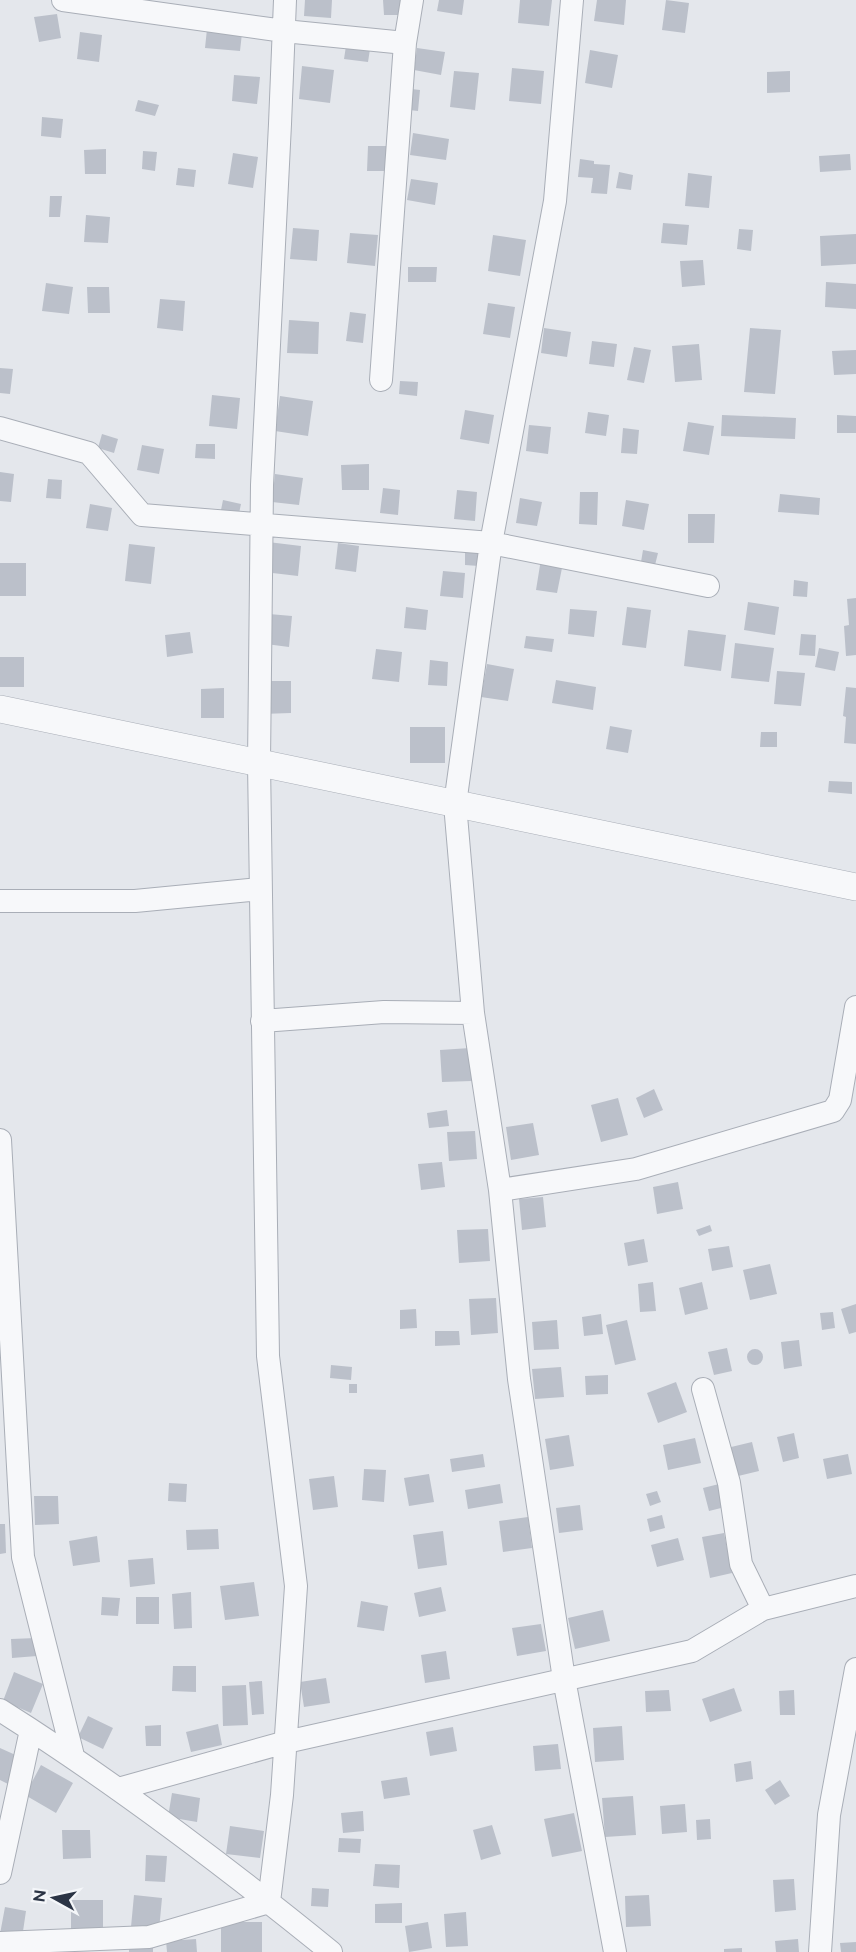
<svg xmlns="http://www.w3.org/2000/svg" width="856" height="1952" viewBox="0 0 856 1952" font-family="Raleway,sans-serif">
<rect width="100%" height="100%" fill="#e4e7ec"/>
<path fill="#bbc0ca" d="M305,0H332L331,18L304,16Z
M383,0H402V15H384Z
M439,0H464L462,15L437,11Z
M520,0H552L549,26L518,23Z
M597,0H626L624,25L594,21Z
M666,0L689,3L685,33L662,30Z
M57,14L61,38L39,42L34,17Z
M207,29L242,33L240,51L205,48Z
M80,32L102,35L99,62L77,59Z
M346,46L370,49L368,62L344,59Z
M417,48L445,52L441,75L414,70Z
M590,50L618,55L612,88L585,83Z
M302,66L334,70L330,103L299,99Z
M512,68L544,71L541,104L509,101Z
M454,71L479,73L475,110L450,107Z
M790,71V92L767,93V72Z
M234,75L260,77L257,104L232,101Z
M403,88L420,90L418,111L401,109Z
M138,100L159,105L155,116L135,111Z
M42,117L63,119L61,138L41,136Z
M413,133L449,139L446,160L410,155Z
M368,146H393V171H367Z
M106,149V174H85L84,150Z
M143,151L157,152L155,171L142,169Z
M233,153L258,157L253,188L228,184Z
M850,154L851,170L820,172L819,156Z
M580,159L594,161V164L610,165L607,194L591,193L593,178L578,177Z
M178,168L196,170L194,187L176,185Z
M619,172L633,175L631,190L616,188Z
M688,173L712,176L709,208L685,206Z
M411,179L438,183L435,205L407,200Z
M50,196H62L60,217H49Z
M86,215L110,217L108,243L84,242Z
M663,223L689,225L687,245L661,243Z
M293,228L319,230L317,261L290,259Z
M739,229L753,230L751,251L737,249Z
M350,233L378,235L375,266L347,263Z
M856,234V264L821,266L820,236Z
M493,235L526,240L520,276L488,271Z
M703,260L705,285L682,287L680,261Z
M408,267H437L436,282H408Z
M826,282L856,284V309L825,307Z
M46,283L73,287L69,314L42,311Z
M87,287H109L110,313H88Z
M160,299L185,301L183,331L157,328Z
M488,303L515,307L510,338L483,334Z
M350,312L366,314L363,343L346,341Z
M289,320L319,322L318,354L287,353Z
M544,328L571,332L567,357L541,353Z
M750,328L781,330L775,394L744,392Z
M592,341L617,344L614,367L589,364Z
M699,344L702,380L675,382L672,346Z
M634,347L651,350L644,383L627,380Z
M856,350V374L834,375L832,351Z
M0,368L13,369L10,394L0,393Z
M400,381L418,382L417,396L399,394Z
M212,395L240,398L237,429L209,426Z
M280,396L313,401L308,436L275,431Z
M465,410L494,415L489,444L460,439Z
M588,412L609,415L606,436L585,433Z
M722,415L796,418L795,439L721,436Z
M837,415L856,416V433H837Z
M688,422L714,426L709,455L683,451Z
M529,425L551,427L548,454L526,451Z
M623,428L639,430L637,454L621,453Z
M102,434L118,439L114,453L98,448Z
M196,444H215V459L195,458Z
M142,445L164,449L159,474L137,470Z
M369,464V490H342L341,465Z
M0,472L14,474L11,502L0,501Z
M275,474L303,478L299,505L272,502Z
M48,479L62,480L61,499L46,498Z
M383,488L400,490L398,515L380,513Z
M457,490L477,492L475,521L454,519Z
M580,492H598L597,525L579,524Z
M780,494L820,498L819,515L778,512Z
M520,498L542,502L537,526L516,523Z
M223,500L241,504L238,518L220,515Z
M626,500L649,504L644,530L622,526Z
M90,504L112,508L108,531L86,528Z
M688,514H715L714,543H688Z
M268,542L301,546L298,576L264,572Z
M338,543L359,546L356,572L335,569Z
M129,544L155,547L151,584L125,581Z
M465,549L479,550V566L465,565Z
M643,550L658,553L655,565L641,562Z
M541,559L563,563L557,593L536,590Z
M0,563H26V596H0Z
M443,571L465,573L463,598L440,596Z
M794,580L808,582L807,597L793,596Z
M856,598V655L846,656L844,626L849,625L847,599Z
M748,602L779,607L775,635L744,630Z
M406,607L428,610L426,630L404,628Z
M627,607L651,610L646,648L622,645Z
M570,609L597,611L594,637L568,634Z
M269,614L292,616L289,647L266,644Z
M688,630L726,635L721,671L684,666Z
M190,632L193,653L167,657L165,635Z
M801,634L816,635L815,656L799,655Z
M526,636L554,639L552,652L524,648Z
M735,643L774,648L769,682L731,678Z
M819,648L839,652L835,671L815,667Z
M376,649L402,652L399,682L372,679Z
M0,657H24V687H0Z
M430,660L448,662L447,686L428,685Z
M487,664L514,669L508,701L481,697Z
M777,671L805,673L801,706L774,704Z
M556,680L596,687L593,710L552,703Z
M262,681H291V713L262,714Z
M846,687L856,688V744L844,743L846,717L843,716Z
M224,688V718H201V689Z
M610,726L632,730L628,753L606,749Z
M410,727H445V763H410Z
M761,732H777V747H760Z
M829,781L852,782V794L828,792Z
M470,1048L472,1081L442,1082L440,1050Z
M654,1089L663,1110L644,1118L636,1098Z
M618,1098L628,1135L601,1142L591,1105Z
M447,1110L449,1126L429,1128L427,1113Z
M533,1123L539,1155L511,1160L506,1127Z
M475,1131L477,1159L449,1161L447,1132Z
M442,1162L445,1187L421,1190L418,1164Z
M678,1182L683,1209L657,1214L653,1187Z
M543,1197L546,1227L522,1230L519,1199Z
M710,1225L712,1231L699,1236L696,1230Z
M488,1229L490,1261L459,1263L457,1230Z
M644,1239L648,1262L628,1266L624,1243Z
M729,1246L733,1267L712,1271L708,1249Z
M770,1264L777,1294L750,1300L743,1270Z
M653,1282L656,1311L640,1312L638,1284Z
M702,1282L708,1309L685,1315L679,1288Z
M496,1298L498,1333L471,1335L469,1299Z
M856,1304V1332L849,1334L841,1309Z
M416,1309L417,1328L400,1329V1310Z
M833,1312L835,1328L822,1330L820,1313Z
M601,1314L603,1334L584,1336L582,1317Z
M557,1320L559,1349L534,1350L532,1322Z
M627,1320L636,1360L615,1365L606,1325Z
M435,1331H459L460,1345L435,1346Z
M799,1340L802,1366L784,1369L781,1342Z
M727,1348L732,1371L714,1375L708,1352Z
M747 1357a8 8 0 1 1 16 0a8 8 0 1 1-16 0Z
M331,1365L352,1367L351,1380L330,1378Z
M561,1367L564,1397L535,1399L532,1369Z
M608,1375V1394L586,1395L585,1376Z
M676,1382L687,1412L658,1423L647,1393Z
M349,1384H357V1393H349Z
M794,1433L799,1458L783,1462L777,1437Z
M569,1435L574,1466L550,1470L545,1439Z
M695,1438L701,1463L668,1470L663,1445Z
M752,1442L759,1471L734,1477L727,1448Z
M483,1454L485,1467L452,1472L450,1459Z
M848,1454L852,1474L827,1479L823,1459Z
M364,1469L386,1470L384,1502L362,1500Z
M429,1474L434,1502L409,1506L404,1478Z
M334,1476L338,1507L313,1510L309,1479Z
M169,1483L187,1484L186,1502L168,1501Z
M723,1483L729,1506L709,1511L703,1488Z
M500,1484L503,1503L468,1509L465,1490Z
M657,1491L661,1502L650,1506L646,1494Z
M34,1496H58L59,1524L35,1525Z
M580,1505L583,1530L559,1533L556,1508Z
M662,1515L665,1528L650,1532L647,1519Z
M528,1517L532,1548L503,1552L499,1521Z
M0,1524H5L6,1553L0,1554Z
M218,1529L219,1549L187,1550L186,1530Z
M443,1531L447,1565L418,1569L413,1535Z
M724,1533L732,1573L710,1578L702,1537Z
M97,1536L100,1562L73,1566L69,1541Z
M678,1538L684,1560L657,1567L651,1545Z
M153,1558L155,1584L130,1587L128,1560Z
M254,1582L259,1616L225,1620L220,1586Z
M441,1587L446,1611L419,1617L414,1593Z
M191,1592L192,1628L174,1629L172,1594Z
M102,1597L120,1598L118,1616L101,1615Z
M136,1597H159V1624H136Z
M361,1601L388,1606L384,1631L357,1627Z
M603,1610L610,1641L575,1649L568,1618Z
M541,1624L546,1651L517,1656L512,1628Z
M36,1638L37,1656L12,1658L11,1639Z
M446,1651L450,1679L425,1683L421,1655Z
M173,1666H196V1692L172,1691Z
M14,1672L43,1684L31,1713L3,1701Z
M326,1678L330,1703L304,1707L300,1682Z
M262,1681L264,1714L252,1715L249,1682Z
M246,1685L248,1725L223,1726L222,1686Z
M734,1688L742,1711L710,1722L702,1699Z
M669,1690L671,1711L646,1712L645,1691Z
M794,1690L795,1715H780L779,1691Z
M88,1716L113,1728L103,1749L78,1737Z
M218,1724L222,1745L191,1752L186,1732Z
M161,1725V1746H146L145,1726Z
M622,1726L624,1760L595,1762L593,1728Z
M453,1727L457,1751L430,1756L426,1732Z
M558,1744L561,1769L535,1771L533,1746Z
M0,1748L20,1757L8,1784L0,1780Z
M751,1761L753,1779L736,1782L734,1764Z
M41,1765L73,1783L56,1813L25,1795Z
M407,1777L410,1795L384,1799L381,1781Z
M780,1780L790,1796L775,1805L765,1790Z
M172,1793L200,1798L197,1822L168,1817Z
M633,1796L636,1835L605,1837L602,1798Z
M685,1804L687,1832L662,1834L660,1806Z
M363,1811L364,1831L343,1833L341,1813Z
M574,1813L582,1851L552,1857L544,1819Z
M710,1819L711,1839L697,1840L696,1820Z
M492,1825L501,1854L481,1860L473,1830Z
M230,1826L264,1831L260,1858L226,1854Z
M62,1830H90L91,1858L63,1859Z
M339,1838L361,1839L360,1853L338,1852Z
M146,1855L167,1856L165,1882L145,1881Z
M375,1864L400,1865L399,1888L373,1886Z
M794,1879L796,1910L775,1912L773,1880Z
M312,1888L329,1889L328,1907L311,1906Z
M134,1895L162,1898L159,1930L131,1927Z
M649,1895L651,1926L626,1927L625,1896Z
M71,1900H103V1933L71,1934Z
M402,1903V1923H375V1904Z
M5,1907L26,1911L22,1938L0,1934Z
M466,1912L468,1946L446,1947L444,1914Z
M221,1922H262V1952H221Z
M428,1922L432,1948L409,1952L405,1926Z
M196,1939L197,1952H167L166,1941Z
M798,1939L799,1952H776L775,1941Z
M153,1942V1952H129V1943Z
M856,1942V1952H841L840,1943Z
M742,1948V1952H724V1949Z"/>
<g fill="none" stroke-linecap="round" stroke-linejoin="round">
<g stroke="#a9aeb7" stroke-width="24">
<path id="minor" d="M63,0L284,31L405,43
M572,0L555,201L491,543L455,804L473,1013L500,1190L519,1379L564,1679L615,1952
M381,380L405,43L412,0
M0,428L89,453L142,515L491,543L708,586
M0,901H135L260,889
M262,1021L384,1012L473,1013
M0,1140L23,1557L73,1756
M500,1190L636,1169L833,1111L840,1100L856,1007
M703,1389L729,1483L741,1564L763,1609
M0,1710C116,1783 225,1866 331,1952
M118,1789L286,1742L692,1651L763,1609L856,1586
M0,1873L31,1730
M0,1943L149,1937L269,1902L282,1795L296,1586L268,1356L259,763L262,485L280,124L285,0
M820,1952L829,1815L856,1669"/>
</g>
<g stroke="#a9aeb7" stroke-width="28">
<path id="tertiary" d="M0,709L856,887"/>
</g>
<use href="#minor" stroke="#f7f8fa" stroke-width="22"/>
<use href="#tertiary" stroke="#f7f8fa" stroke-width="27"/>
</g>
<g transform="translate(54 1898) rotate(278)" stroke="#f4f6f9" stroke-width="4.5" paint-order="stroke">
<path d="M0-4.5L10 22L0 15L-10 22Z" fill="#2b3445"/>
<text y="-9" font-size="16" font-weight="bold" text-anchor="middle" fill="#2b3445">N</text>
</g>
</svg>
